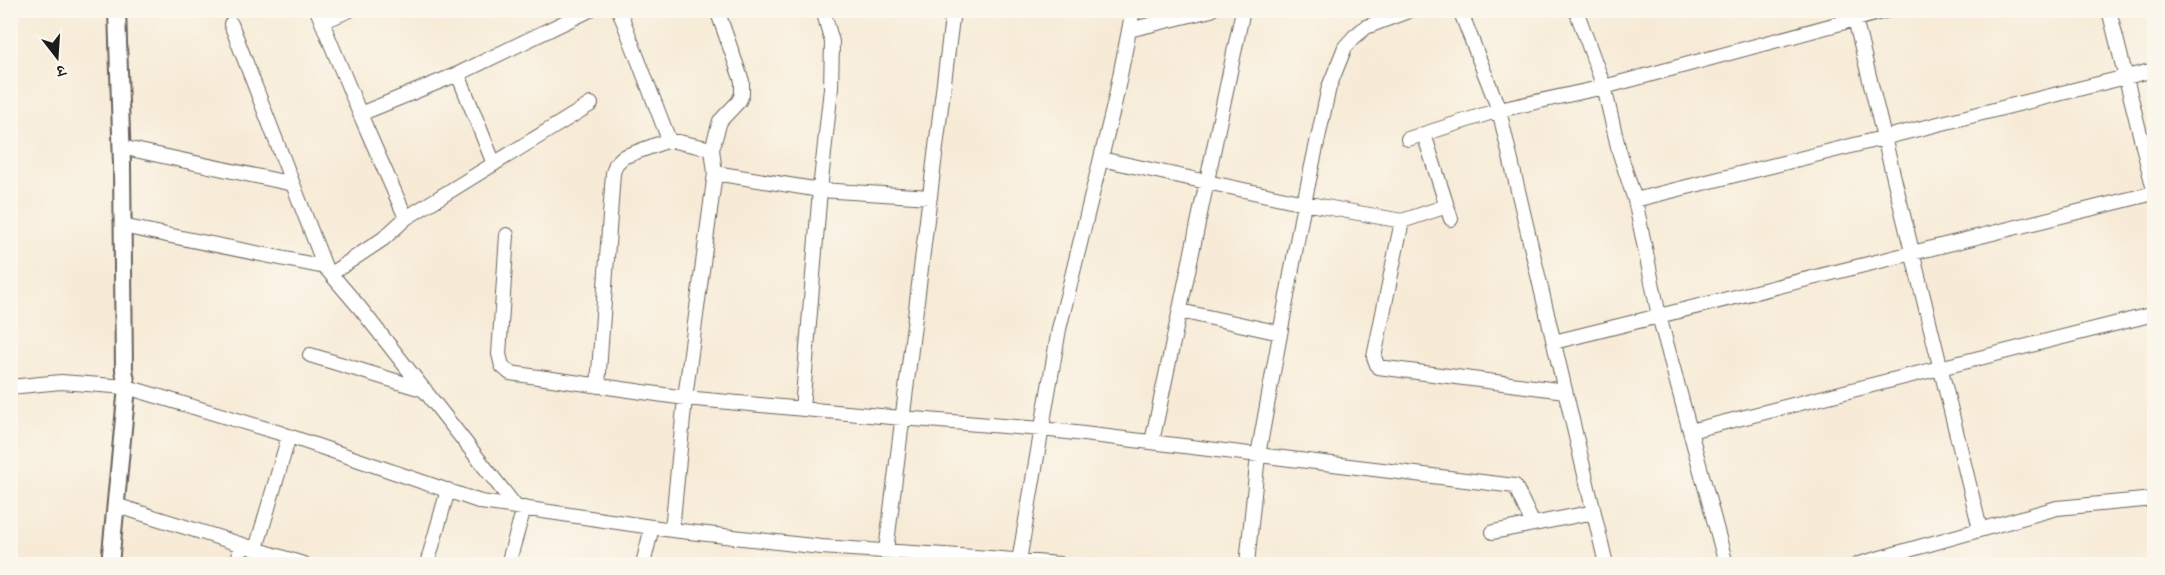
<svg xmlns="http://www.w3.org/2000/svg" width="2165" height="575" viewBox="0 0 2165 575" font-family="'IM FELL Double Pica','Noto Serif Devanagari',serif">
<rect width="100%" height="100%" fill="#fbf7ec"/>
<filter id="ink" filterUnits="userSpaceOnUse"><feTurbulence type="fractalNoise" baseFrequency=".0167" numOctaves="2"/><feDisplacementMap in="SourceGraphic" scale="12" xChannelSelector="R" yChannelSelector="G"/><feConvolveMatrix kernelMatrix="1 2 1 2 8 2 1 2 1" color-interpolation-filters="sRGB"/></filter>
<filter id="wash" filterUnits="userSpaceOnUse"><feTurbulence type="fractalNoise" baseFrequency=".008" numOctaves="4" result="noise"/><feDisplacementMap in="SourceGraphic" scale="24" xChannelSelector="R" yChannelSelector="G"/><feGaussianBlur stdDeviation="1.35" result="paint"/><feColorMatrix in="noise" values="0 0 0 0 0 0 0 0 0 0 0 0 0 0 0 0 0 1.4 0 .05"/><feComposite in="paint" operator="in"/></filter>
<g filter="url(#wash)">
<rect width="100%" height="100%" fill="#f7ebd7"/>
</g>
<g filter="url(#ink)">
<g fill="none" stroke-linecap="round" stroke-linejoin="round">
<g stroke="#69645d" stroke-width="16">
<path id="minor" d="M317,10L360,114L406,218L383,239L332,273
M619,10L669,140
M1460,10L1499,110L1606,564
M1576,10L1604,87L1619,151L1635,200L1659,316L1726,564
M2109,10L2154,190
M1855,19L1980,529
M322,22L350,10
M231,24L325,267L360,308L516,507
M1129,30L1211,10
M458,74L494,164
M360,114L458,74L590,10
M1424,134L1451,219
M1408,139L1499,110L1604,87L1889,10
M121,147L293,184
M1101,159L1304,203L1402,221L1447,206
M715,173L820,190L930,197
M1635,200L2154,70
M406,218L591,104
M1402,221L1374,357L1378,367L1565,391
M122,226L325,267
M507,235L499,354L502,366L510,373L685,398L902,418L1042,429L1515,486L1533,524
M1180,311L1280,333
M1554,342L2154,193
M310,355L425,390
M598,386L613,173L616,164L623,157L669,140L712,149L720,121L739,101L742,94V81L717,10
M10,387L61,382L127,387L280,433L481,502L672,530L821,547L990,558L1059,564
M802,409L820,190L831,88L832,42L823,10
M1690,431L2154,314
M1152,442L1243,10
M115,505L303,564
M672,530L685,398L715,173L712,149
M1493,532L1594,512
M256,549L289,436
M886,551L953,10
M1019,561L1059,329L1115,101L1133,10
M238,564L241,545
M427,564L448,490
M508,564L524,508
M643,564L652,527
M1247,564L1258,455L1304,203L1329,87L1345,47L1354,37L1366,27L1411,10
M1859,564L2057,508L2154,499"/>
</g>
<g stroke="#69645d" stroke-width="20">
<path id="tertiary" d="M110,564L127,387L124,370L122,165L117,10"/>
</g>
<use href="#minor" stroke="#fff" stroke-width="14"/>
<use href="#tertiary" stroke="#fff" stroke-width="16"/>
</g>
</g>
<rect width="2165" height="575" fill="none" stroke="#fbf7ec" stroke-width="36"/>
<g transform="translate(57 57) rotate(163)" stroke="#fbf7ec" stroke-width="4.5" paint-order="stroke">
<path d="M0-4.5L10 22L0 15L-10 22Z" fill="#1c1c1c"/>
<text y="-9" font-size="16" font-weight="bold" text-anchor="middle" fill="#1c1c1c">उ</text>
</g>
</svg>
